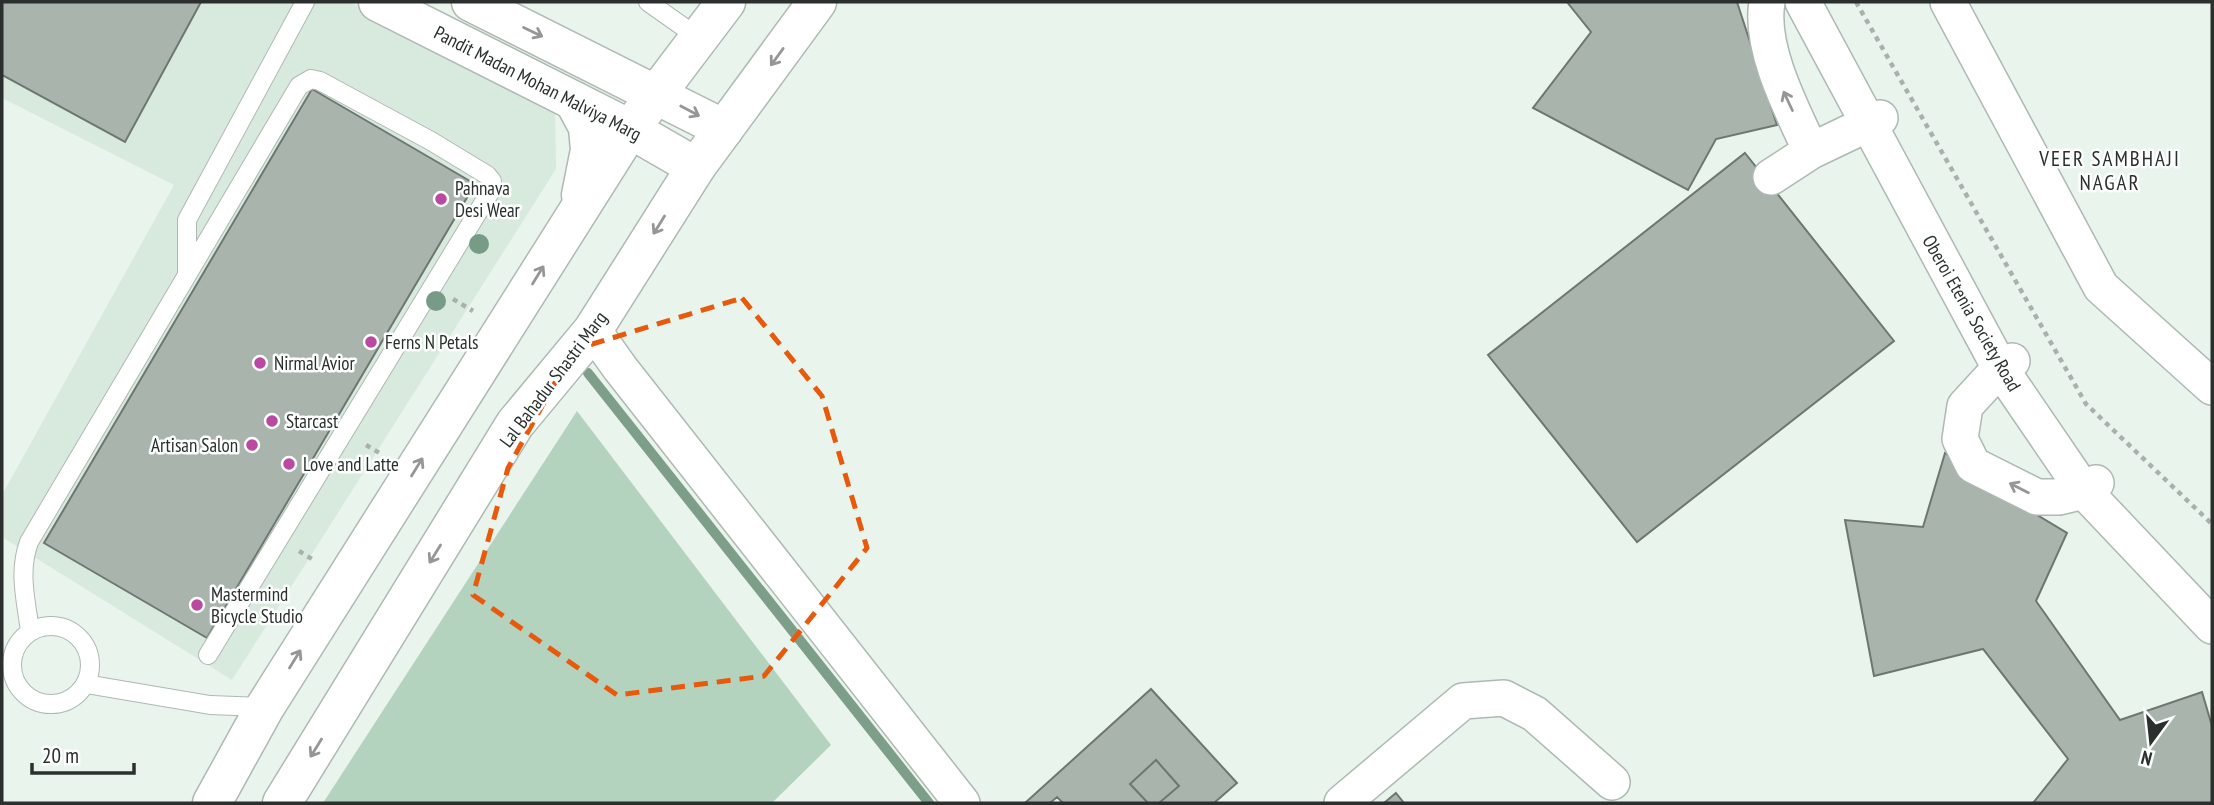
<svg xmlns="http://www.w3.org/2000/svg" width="2214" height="805" viewBox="0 0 2214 805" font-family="'PT Sans Narrow',sans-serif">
<rect width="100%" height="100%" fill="#e9f4ed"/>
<path fill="#d8eade" d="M2,2H350L555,103L556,169L232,680L2,537V495L174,185L2,98Z"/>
<path fill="#b4d3be" d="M577,411L831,745L772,803H323Z"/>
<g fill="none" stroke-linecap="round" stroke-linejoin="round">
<path stroke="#7d9e89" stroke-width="10" d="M588,373L929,803"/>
</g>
<path fill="#a9b4ad" stroke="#6d7770" stroke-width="2" d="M2,2H201L125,142L2,75Z
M1567,2H1737L1777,125L1716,139L1688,190L1533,108L1591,32Z
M312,89L475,184L207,638L44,543Z
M1745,153L1894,341L1637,542L1488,355Z
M1945,453L2029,510L2067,533L2036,601L2120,720L2202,692L2212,726V803H2033L2068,759L1983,649L1874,676L1845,520L1923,527Z
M1151,689L1237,783L1214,803H1063L1057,797L1050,803H1025Z
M1156,760L1179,786L1159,803H1148L1130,784Z
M1396,793L1404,803H1384Z"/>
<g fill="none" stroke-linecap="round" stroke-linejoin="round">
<g stroke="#aeb9b2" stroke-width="20">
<path id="service" d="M648,2L699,38
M187,274V220L305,2
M12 665a39 39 0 1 1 78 0a39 39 0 1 1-78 0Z
M30,631C26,600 18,572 29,542L299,86L311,79L320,81L431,141L487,175L492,181V189L208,655
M86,684L210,705L265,707"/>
</g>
<g stroke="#aeb9b2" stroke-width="38">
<path id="minor" d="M1767,2C1759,48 1792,110 1811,151L1880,118
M1803,2L2000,368L2084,491L2212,626
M1948,2L2101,287L2212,387
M1771,177L1811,151
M593,330L620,368L962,803
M2012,361L2000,368L1965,406L1960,439L1973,465L2037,497H2059L2084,491L2096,483
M1342,803L1463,701L1504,698L1535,714L1612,782"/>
</g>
<g stroke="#aeb9b2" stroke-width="41">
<path id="tertiary" d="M378,2L630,129L696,167
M471,2L724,129"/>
</g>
<g stroke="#aeb9b2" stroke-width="41">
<path id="primary" d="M574,101L588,127L590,150L581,195
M212,803L265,707L630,129L726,2
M282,803L515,424L593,330L696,167L817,2"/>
</g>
<path stroke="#a9b1ac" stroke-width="4.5" stroke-dasharray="5 5" stroke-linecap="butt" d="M1856,2L2086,404L2212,524
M453,299L473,311
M366,445L383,455
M299,551L315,561"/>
<use href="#service" stroke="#fff" stroke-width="18"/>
<use href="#minor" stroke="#fff" stroke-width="35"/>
<use href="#tertiary" stroke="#fff" stroke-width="38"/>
<use href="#primary" stroke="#fff" stroke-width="38"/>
</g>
<g fill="#789b88">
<circle cx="479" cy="244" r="10"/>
<circle cx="436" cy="301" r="10"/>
</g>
<defs><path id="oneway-shaft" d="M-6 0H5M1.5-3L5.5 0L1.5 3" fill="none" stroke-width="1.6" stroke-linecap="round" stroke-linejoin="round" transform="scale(1.75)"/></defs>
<g stroke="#959796">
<use href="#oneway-shaft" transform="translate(533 32) rotate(26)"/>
<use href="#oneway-shaft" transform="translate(777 57) rotate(126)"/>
<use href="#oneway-shaft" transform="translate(1788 101) rotate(-115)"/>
<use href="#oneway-shaft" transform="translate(690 111) rotate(28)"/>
<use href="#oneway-shaft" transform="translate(659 225) rotate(122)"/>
<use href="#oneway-shaft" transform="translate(538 275) rotate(-58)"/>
<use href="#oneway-shaft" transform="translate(417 467) rotate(-58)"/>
<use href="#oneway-shaft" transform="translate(2019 488) rotate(-153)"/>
<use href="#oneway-shaft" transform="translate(435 554) rotate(122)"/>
<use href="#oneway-shaft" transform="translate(295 659) rotate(-58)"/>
<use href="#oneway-shaft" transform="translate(316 748) rotate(122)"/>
</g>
<path fill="none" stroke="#e8590c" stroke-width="5" stroke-dasharray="14 9" stroke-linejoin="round" d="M742,298L822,396L867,548L764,676L617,695L473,595L508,468L573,350Z"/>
<g fill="#bb49a3" stroke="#fcfffd" stroke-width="2.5">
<circle cx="441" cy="199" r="7"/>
<circle cx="371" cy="342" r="7"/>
<circle cx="260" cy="363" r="7"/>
<circle cx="272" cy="421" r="7"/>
<circle cx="252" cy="445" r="7"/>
<circle cx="289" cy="464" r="7"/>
<circle cx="197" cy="605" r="7"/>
</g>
<g text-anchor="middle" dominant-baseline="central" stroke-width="5" stroke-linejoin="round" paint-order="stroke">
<g font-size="19" fill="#2b2f2d" stroke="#fcfffd">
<text transform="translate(538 83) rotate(27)">Pandit Madan Mohan Malviya Marg</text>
<text transform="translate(1972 313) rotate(60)">Oberoi Etenia Society Road</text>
<text transform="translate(553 379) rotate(-53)">Lal Bahadur Shastri Marg</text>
</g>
<g font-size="19" fill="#2b2f2d" stroke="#fcfffd" text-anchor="start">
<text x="455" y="188">Pahnava<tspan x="455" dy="22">Desi Wear</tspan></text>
<text x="385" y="342">Ferns N Petals</text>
<text x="274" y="363">Nirmal Avior</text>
<text x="286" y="421">Starcast</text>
<text x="238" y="445" text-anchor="end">Artisan Salon</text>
<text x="303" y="464">Love and Latte</text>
<text x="211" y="594">Mastermind<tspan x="211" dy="22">Bicycle Studio</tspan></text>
</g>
<g font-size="21" letter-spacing="2" fill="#2b2f2d" stroke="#fcfffd">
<text x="2110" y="158">VEER SAMBHAJI<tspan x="2110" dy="24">NAGAR</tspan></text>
</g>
</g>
<rect width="2214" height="805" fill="none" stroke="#2b2f2d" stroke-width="7"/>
<g transform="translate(2151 742) rotate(195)" stroke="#fcfffd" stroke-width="5" paint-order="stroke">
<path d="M0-5L12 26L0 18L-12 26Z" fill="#2b2f2d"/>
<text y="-10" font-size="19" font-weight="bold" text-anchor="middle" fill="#2b2f2d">N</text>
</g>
<path d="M32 763v10h102v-10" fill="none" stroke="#2b2f2d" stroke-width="3.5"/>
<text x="42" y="763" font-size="21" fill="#2b2f2d" stroke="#fcfffd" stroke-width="5" paint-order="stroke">20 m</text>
</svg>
